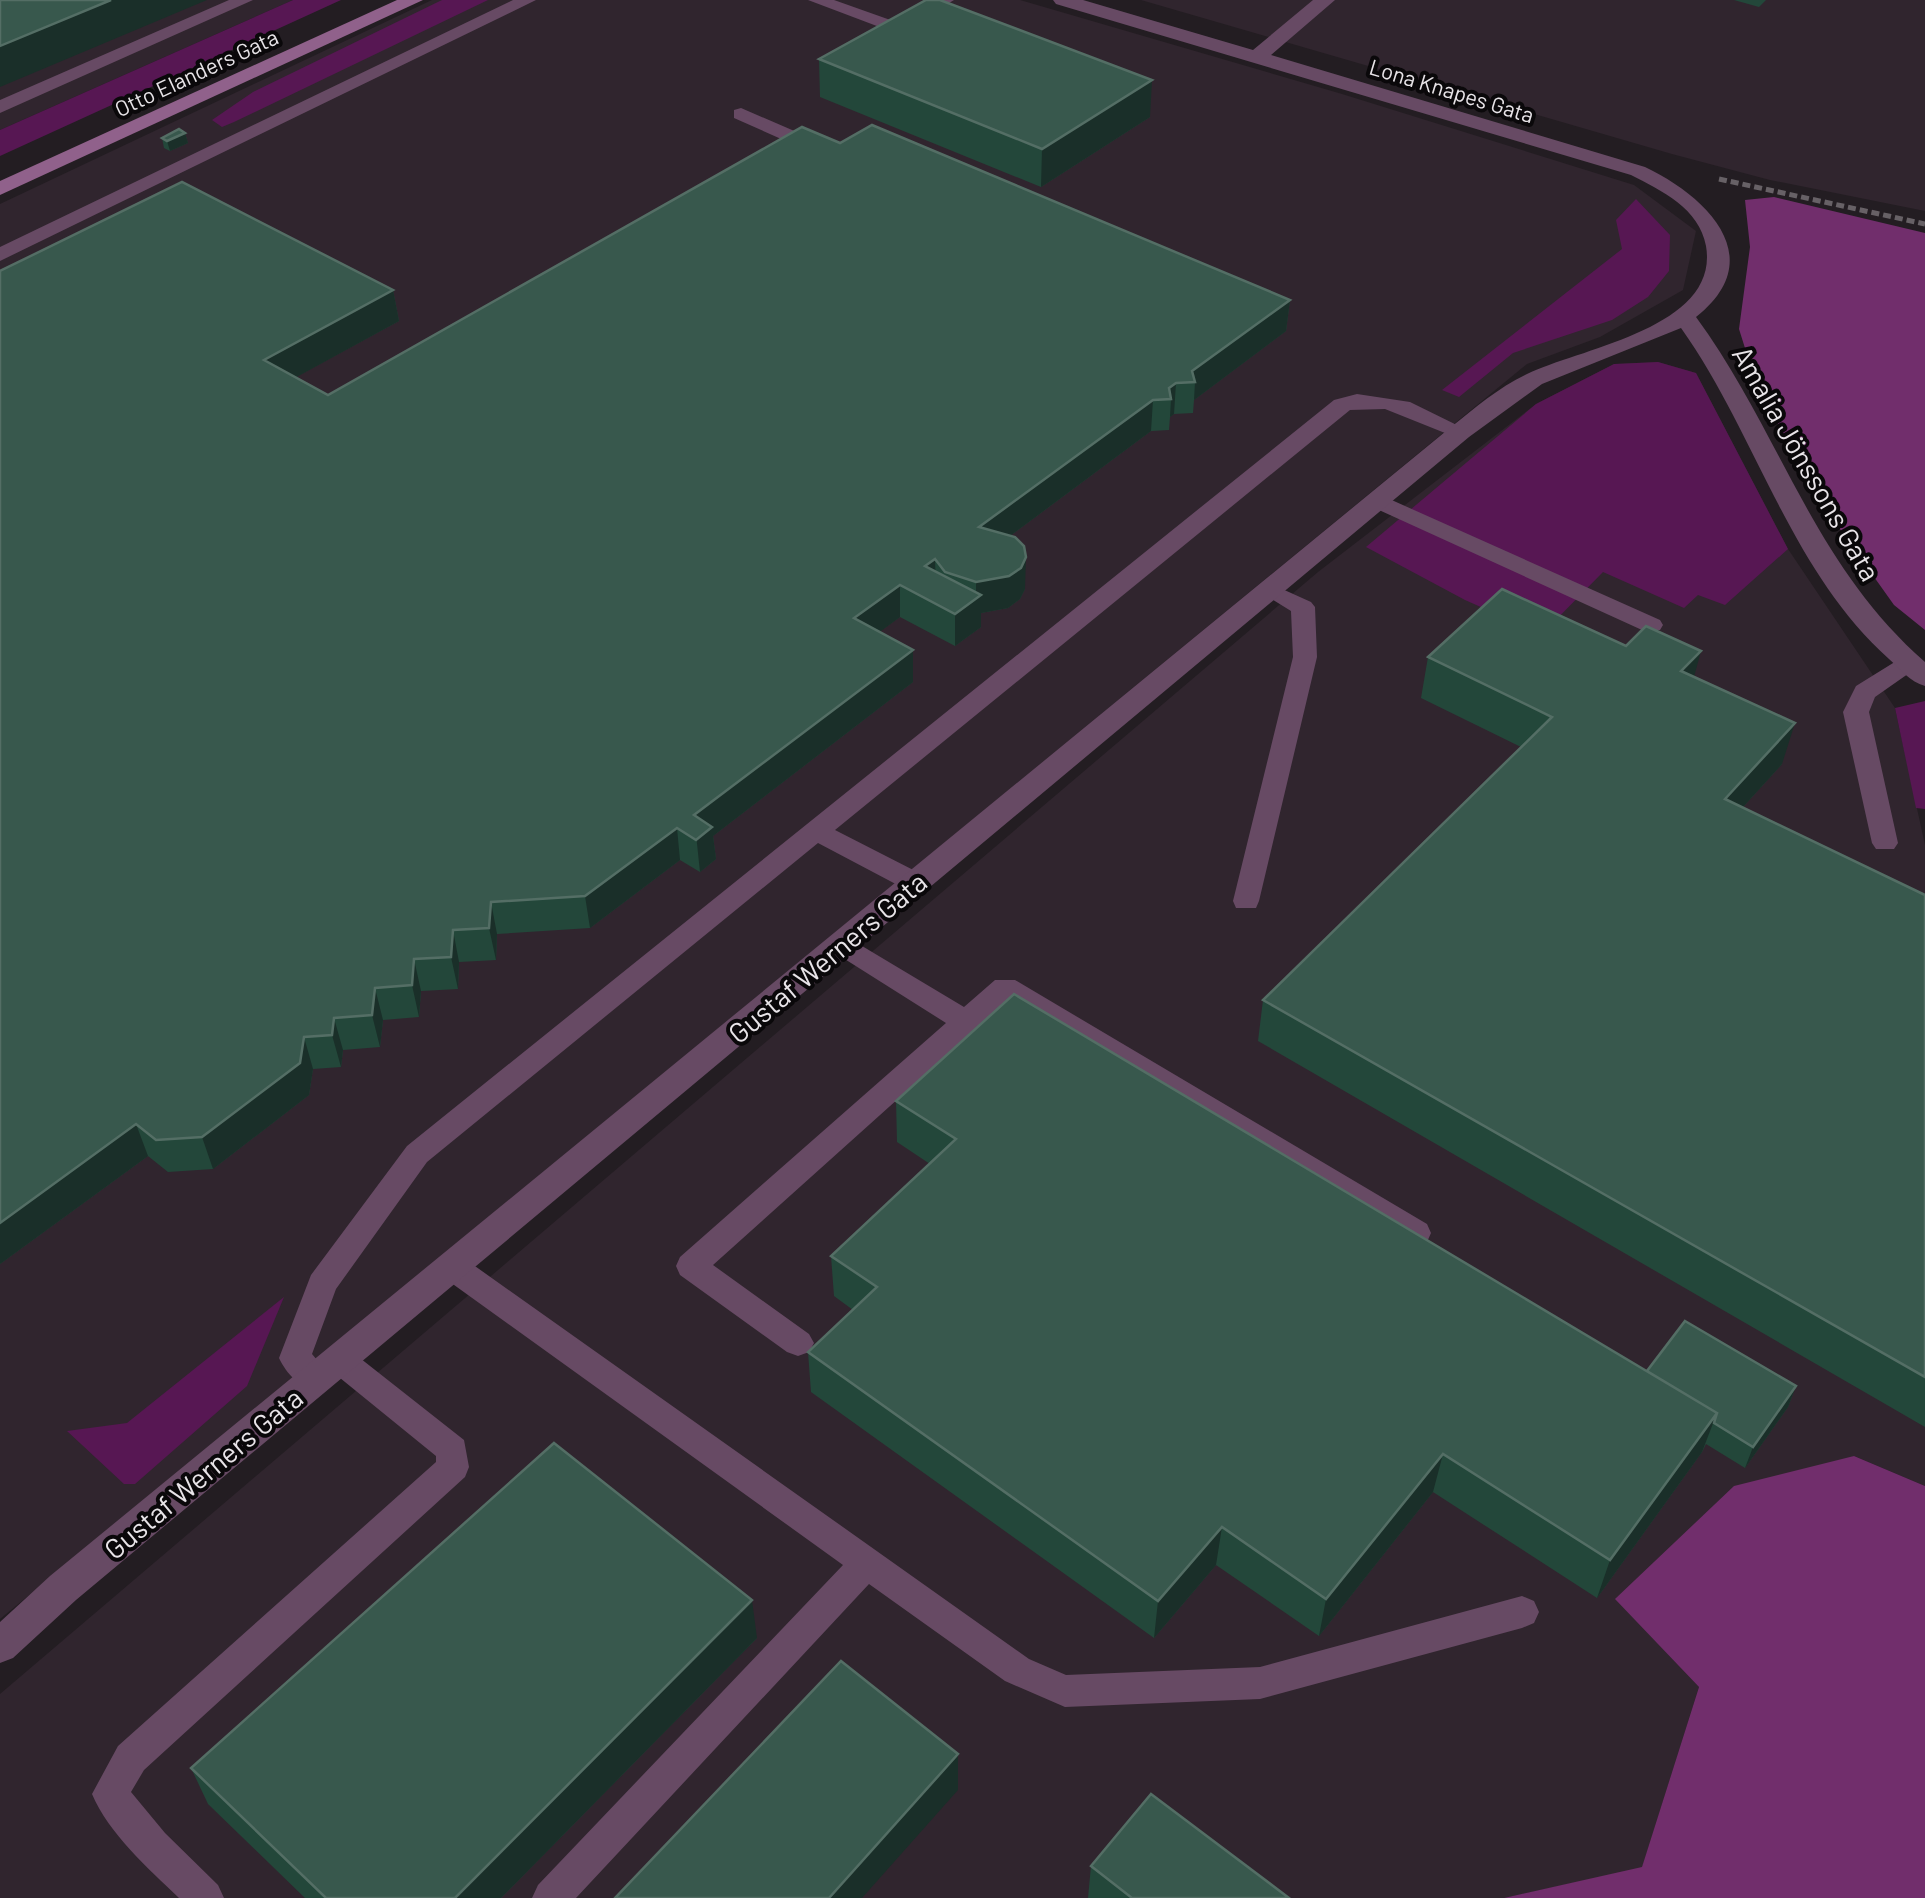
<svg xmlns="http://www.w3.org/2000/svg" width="1925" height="1898" viewBox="0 0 1925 1898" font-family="Barlow,sans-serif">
<rect width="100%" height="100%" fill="#231d22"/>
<path fill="#30252e" d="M0,0H293L0,130Z
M432,0H1020L1342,94L1634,185L1696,231L1683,290L1600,337L1527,364L0,1619V204Z
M1141,0H1925V211L1770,180L1672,154Z
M1658,362L1696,373L1788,549L1895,708L1925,845V1486L1854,1456L1616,1599L1699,1687L1642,1868L1504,1898H0V1694L1318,572L1536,404L1614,364Z"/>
<path fill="#571753" d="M293,0H341L0,156V130Z
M442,0H488L234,122L222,127L212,120L253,92Z
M1636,199L1670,235L1669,271L1648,297L1612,320L1513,353L1459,397L1442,390L1622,249L1616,220Z
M1658,362L1696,373L1788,549L1725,605L1698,595L1684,608L1603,572L1542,634L1465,600L1366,547L1536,404L1614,364Z
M1925,701V809L1916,808L1895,708Z
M284,1297L247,1386L135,1484H124L67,1431L127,1423Z"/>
<path fill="#712e6c" d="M1774,197L1925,233V630L1894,605L1815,494L1755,380L1739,329L1750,247L1745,200Z
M1854,1456L1925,1486V1898H1504L1642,1867L1699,1687L1615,1599L1734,1486Z"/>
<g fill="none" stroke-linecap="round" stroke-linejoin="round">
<path stroke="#676166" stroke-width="5" stroke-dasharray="8 4" stroke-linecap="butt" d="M1719,179L1925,224"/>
<path fill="#674a64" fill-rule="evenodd" d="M229,0H253L0,113V100Z
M513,0H536L0,261V247Z
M808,0H834L896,22L933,0H954L898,34Z
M741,108L829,146L832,150L829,154H815L734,118V110Z
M1357,394L1410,402L1471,432L1460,439L1385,409L1350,410L835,830L925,876L929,883L925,890H907L818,843L427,1162L336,1289L312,1354L333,1379L328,1388C307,1396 288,1377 279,1358L311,1275L407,1146L1334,400Z
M1376,493L1660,620L1663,625L1660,630H1642L1368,505L1365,500Z
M1269,583L1311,602L1315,607L1317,657L1259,901L1256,908H1236L1233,901L1293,657L1291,611L1257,590Z
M1906,655L1918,663L1915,669L1875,697L1869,712L1898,843L1894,849H1876L1872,843L1843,712L1856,686Z
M842,934L964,1007L995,980H1015L1427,1224L1431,1233L1427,1242L1416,1245L1405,1242L1007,1001L713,1265L809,1334L814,1343L809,1352L798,1356L787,1352L680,1275L676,1266L680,1257L946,1023L832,951L828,944L832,937Z
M454,1256L465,1259L1029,1659L1066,1675L1260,1667L1522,1596L1534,1601L1539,1612L1534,1623L1522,1628L1260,1699L1065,1707L1005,1681L869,1584L576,1898H532L538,1885L843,1565L443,1277L439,1268L443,1259Z
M340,1347L351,1351L464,1440L469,1467L465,1477L144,1770L131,1792L165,1833L218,1885L224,1898H179C148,1868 109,1834 92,1794L118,1746L436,1462V1456L329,1369L324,1360L329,1351Z"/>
<path fill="#674a64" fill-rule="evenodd" d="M1053,0H1083L1253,50L1313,0H1335L1271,55L1645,167C1706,196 1771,258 1696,317C1781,433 1812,563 1925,662V686C1910,682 1900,669 1889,659C1789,569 1756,433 1681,328L1542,384L1469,437L76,1600L13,1658L0,1663V1622L50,1576L1451,427C1475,408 1499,387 1527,374C1580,348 1720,328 1706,246C1699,208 1662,191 1631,175L1056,4Z"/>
<path fill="#90618b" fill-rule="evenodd" d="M397,0H423L0,195V181Z"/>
</g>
<path fill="#23473a" d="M1734,0H1766L1759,7Z
M819,59L1150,117L1041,187L820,97Z
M185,133L188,143L170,151L164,148L162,138Z
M840,143L1290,300L1286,331L1194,400L1193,413L1174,414L1170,417L1169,430L1151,431L1010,536L1025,589L1020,599L1008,608L981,613V627L955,646L900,617L879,632L913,650V682L713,836L716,859L700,872L680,860L590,928L497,934L496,960L459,962L458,989L421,991L419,1017L383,1020L380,1047L343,1050L341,1067L313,1069L309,1095L213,1169L168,1172L148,1156L0,1264V271L393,290L399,321L296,377L328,395Z
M1428,657L1694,677L1782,764L1743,807L1925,895V1427L1258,1041L1263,1000L1521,747L1421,698Z
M896,1101L1647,1371L1796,1386L1788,1407L1745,1468L1706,1444L1702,1452L1597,1598L1433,1492L1319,1636L1216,1565L1154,1638L811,1392L808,1352L853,1310L834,1296L831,1256L930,1164L897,1142Z
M757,1638L501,1898H305L208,1804L191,1768Z
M1091,1866L1289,1898H1088Z"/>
<path fill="#1a2f29" d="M111,0H207L0,87V46Z
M1152,80L1150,117L1041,187L1042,149Z
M185,133L188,143L170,151L167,141Z
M393,290L399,321L271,391L264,360Z
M1290,300L1286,331L1194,400L1195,382L1192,371Z
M1176,383L1174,414L1170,417L1171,399L1169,388Z
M1153,400L1151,431L979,559V527Z
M1026,557L1025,589L1020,599L1008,608L981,613V627L955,646V614L976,599V582Z
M935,559L936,591L925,566Z
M900,585V617L855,650L854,618Z
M913,650V682L713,836L716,859L700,872L694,815Z
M1701,651L1690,692L1681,671Z
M1795,723L1782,764L1713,840L1725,799Z
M677,828L680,860L590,928L585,896Z
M491,902L497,934L496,960L489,928Z
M453,930L459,962L458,989L451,957Z
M414,959L421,991L419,1017L412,985Z
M375,988L383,1020L380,1047L372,1015Z
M334,1018L343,1050L341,1067L332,1035Z
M304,1037L313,1069L309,1095L213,1169L202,1137Z
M136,1124L148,1156L0,1264V1223Z
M1796,1386L1788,1407L1745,1468L1753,1447Z
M1717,1413L1702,1452L1597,1598L1610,1560Z
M1443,1454L1433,1492L1319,1636L1326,1599Z
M1222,1527L1216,1565L1154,1638L1158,1601Z
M752,1600L757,1638L501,1898H455Z
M958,1754V1790L862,1898H829Z"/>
<path fill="#38584d" stroke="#546e65" stroke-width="2.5" d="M0,0H111L0,46Z
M926,0H940L1152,80L1042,149L819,59Z
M872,125L1290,300L1192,371L1195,382L1176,383L1169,388L1171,399L1153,400L979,527L1015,537L1024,546L1026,557L1021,568L1009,576L976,582L945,572L935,559L925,566L981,595L955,614L900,585L854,618L913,650L694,815L712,827L696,840L677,828L585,896L491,902L489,928L453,930L451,957L414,959L412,985L375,988L372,1015L334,1018L332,1035L304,1037L300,1063L202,1137L156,1140L136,1124L0,1223V271L182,182L393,290L264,360L328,395L802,127L840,143Z
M179,129L185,133L167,141L162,138Z
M1502,589L1626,646L1646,626L1701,651L1681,671L1795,723L1725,799L1925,895V1377L1263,1000L1552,717L1428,657Z
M1014,994L1717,1413L1610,1560L1443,1454L1326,1599L1222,1527L1158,1601L808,1352L877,1287L831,1256L956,1139L896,1101Z
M1685,1321L1796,1386L1753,1447L1714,1423L1717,1413L1647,1371Z
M554,1443L752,1600L455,1898H326L191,1768Z
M841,1661L958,1754L829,1898H615Z
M1151,1794L1289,1898H1132L1091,1866Z"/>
<g text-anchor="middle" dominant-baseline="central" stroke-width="8" stroke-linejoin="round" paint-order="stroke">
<g font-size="22" fill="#e8e4e8" stroke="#0a080a">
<text transform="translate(196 72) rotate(-25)">Otto Elanders Gata</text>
<text transform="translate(1452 90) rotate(17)">Lona Knapes Gata</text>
</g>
<g font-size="28" fill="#e8e4e8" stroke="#0a080a">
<text transform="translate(1807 463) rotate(60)">Amalia Jönssons Gata</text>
<text transform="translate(827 957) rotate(-40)">Gustaf Werners Gata</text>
<text transform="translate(203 1473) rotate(-40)">Gustaf Werners Gata</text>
</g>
</g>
</svg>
